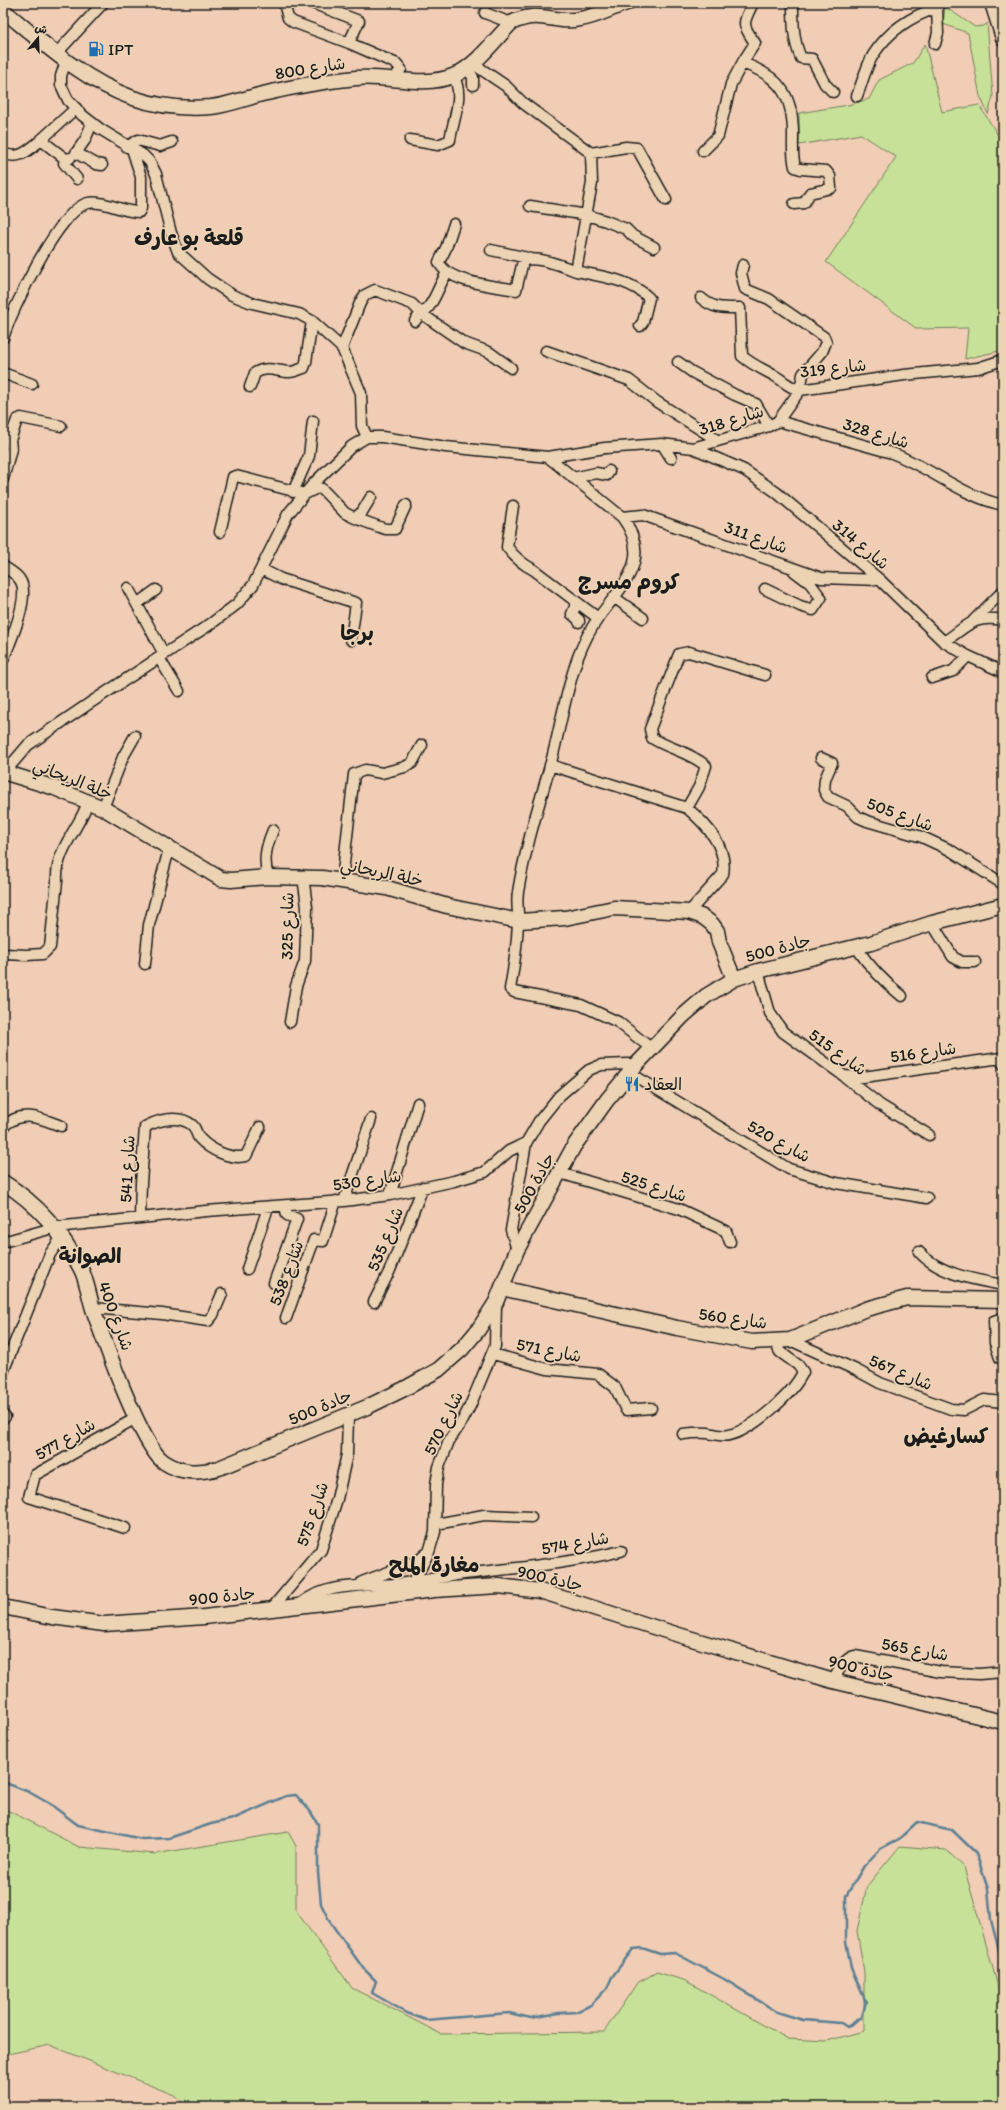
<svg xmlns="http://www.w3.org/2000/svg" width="1006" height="2110" viewBox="0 0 1006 2110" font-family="Itim,'Playpen Sans Arabic',sans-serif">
<rect width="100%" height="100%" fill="#f0cdb4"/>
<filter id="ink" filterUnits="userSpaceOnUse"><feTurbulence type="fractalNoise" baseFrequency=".025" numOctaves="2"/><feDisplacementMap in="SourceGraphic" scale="8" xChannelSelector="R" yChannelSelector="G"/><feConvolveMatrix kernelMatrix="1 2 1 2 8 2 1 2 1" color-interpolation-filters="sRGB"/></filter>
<g filter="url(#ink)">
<path fill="#c7e198" stroke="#727e5a" d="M945,7L975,27L984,26L987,23L993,96L988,114L980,96L968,33L943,24Z
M925,44L942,112L979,105L1003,143V350L965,359L968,328L917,329L826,262L896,157L861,134L799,145V113L848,105L869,99L879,80L913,63Z
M3,1808L79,1847L155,1854L288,1832L296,1846V1911L352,1988L441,2034L604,2032L637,1983L657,1972L686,1981L788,2039L826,2041L864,2031V1972L857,1931L867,1886L900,1846L946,1850L964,1867L1003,2004V2107H189L174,2095L50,2045L3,2055Z"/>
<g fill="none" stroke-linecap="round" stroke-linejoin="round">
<path stroke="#5b7f94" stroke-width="2.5" d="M3,1782L29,1792L50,1804L78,1825L142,1839L169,1838L211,1824L233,1819L286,1796L296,1795L310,1811L318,1824V1872L321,1904L330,1922L363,1968L376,1981L372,1993L407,2013L426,2020L509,2013L531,2018L559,2013L576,2012L591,2005L607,1988L612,1977L633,1949L642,1948L660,1954L675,1953L724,1979L777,2012L803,2020L841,2023L847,2027L862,2017L866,2002L851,1968L846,1941V1896L864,1866L880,1849L899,1839L917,1822L952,1830L976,1853L988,1889L991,1920L1003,1966"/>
<g stroke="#1c1c1c" stroke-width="13">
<path id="street" d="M312,3L359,21L349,43L397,64L401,69L394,79
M753,3C743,24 741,23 755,43L744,60L745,64C780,77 793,96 793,134C793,146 792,155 795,167L801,169L826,171L830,176L831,188L810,193L804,203L794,204
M793,3C793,21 793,41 801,58L812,59L825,84L833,92
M285,7L288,18L293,22L349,43
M485,13L511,23
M935,44L938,33L937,8
M56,54L103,3
M66,61L61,76V85L68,100L82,115L100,129L143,155L150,162L156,174L171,233L178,252L208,279L232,295L252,303L299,314L312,321L342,348L361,393L362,426L367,437H382L446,447L548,457L622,517C653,559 624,583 599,617C591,628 583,644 578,657C565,693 560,730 550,766C538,808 525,849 518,892C516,902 519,913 518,923C517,945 514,967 510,989L514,992L581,1005L618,1022L652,1049
M466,67L473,77V85
M857,96C862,83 866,67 873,55C888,32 911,16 937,8L939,3
M92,123L85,140L76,153L96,164L102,165
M410,140L438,145L450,140C453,120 465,94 453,76
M127,147L138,140L160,146L172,142
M703,151L718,136L731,84L744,60
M3,153C19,161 29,150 41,140
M591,153L626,147L637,148L666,200
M70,158L64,163L77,179
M67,160L41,140L76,108
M530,206L587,215L606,221L626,229L633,236L654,247
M454,224L446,248L439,262C447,283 496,286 516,290L523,261C536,255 563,266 576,271L592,183L591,153L523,103L506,86L472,63
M491,250L528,258
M576,271C602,277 630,279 649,298L643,322L640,326
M701,298C713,309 724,308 740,308L742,356C752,365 763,369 775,376C786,382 787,387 800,390L904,375L978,368L1003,360
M415,321C419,314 426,312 430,305C437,295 440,283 447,273
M3,338C12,310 59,209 88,203C104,200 122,212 139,212L141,208V177L132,149
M342,348L360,303L365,295L375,290L412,304L422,314L464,343L489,352L511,368
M546,351L629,380L657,402L717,440
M678,362L692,372L735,395L756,404L769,426
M3,373L32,384
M250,387L255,373C268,365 277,372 290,372C294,372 300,369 304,368L306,362L312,321
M778,421L892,453C931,468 962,496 1003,505
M662,444L671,458
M693,448L744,470L776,492L880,580L944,642L968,656L1003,672
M548,457L605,448L662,444L693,448L769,426L778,421L800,390L803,374L822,352L826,342L824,337L769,299L745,289L741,273L743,265
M573,478L596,473L607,475L609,471
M3,479L11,449L10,440L17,420L21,418L61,426
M293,492L309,456L313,421
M513,506L507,547C515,558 522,564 534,570L598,618
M622,517L643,515L821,578L880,580
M355,518L385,529H395L406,505
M220,532L233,477L236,476L305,494L317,488L322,489L345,513L355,518L362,512L371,497
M3,566C8,570 17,574 20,580C31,596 10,643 3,660
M261,569L281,579L356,603L351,640
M128,588L164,654
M765,589L800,606L813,610L821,598L810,583L794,571
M615,598L643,618
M577,602L572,614L579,620V622
M138,603L156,590
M973,621L1003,591
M944,642C968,626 972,615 1003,620
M159,658L179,691
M932,678L953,671L968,656
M821,758L832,763L825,779L824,790L828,797L847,806L858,817L867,821L922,837L950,850L1003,884
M550,765L687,808C706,824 728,847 723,874L689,912
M5,772L28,745L90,703L212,623L237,604L253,585L288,514L314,483L352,446L367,437
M103,808L123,757L135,736
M687,808L699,787L706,766C690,752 669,749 652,738L650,729L679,654L689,652L765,675
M268,877C263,859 266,847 273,830
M342,881L354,774L365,770L382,773L405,767L412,763L422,745
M932,923L953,957L962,962H975
M856,947C869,966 884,982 902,996
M3,954L27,955L43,954L50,947L57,881C55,850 79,829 88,802
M145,964L149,925L169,849
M758,971L770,1013L783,1032L844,1076L880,1105L929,1135
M290,1022L296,986L305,961L307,907L303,876
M630,1073L789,1169L836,1183L927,1198
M844,1076L863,1077L1001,1058L1003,1064
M3,1127C21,1109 41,1118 61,1126
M560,1173L679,1209L726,1231L730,1242
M390,1195L418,1103
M344,1201L371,1119
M140,1218L141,1183L145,1127C158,1120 179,1114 192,1125C196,1128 196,1134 199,1138C210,1150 231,1160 246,1156L260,1127
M3,1242L56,1227L206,1211L344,1201L390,1195L454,1181L485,1172L509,1151L526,1143L539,1121L559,1096L589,1070L601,1065L629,1064L635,1066
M517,1250L511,1230L526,1143
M919,1252C939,1274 975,1280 1003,1285
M247,1269L268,1208
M274,1283L297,1219L287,1215L285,1206
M374,1302L390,1270L423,1187
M93,1308L162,1314L208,1321L213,1315L222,1294
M286,1318L314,1240L323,1241L336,1201
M1003,1318L994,1321L995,1343L1000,1358L1003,1359
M790,1340L856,1370L880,1383L951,1409L964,1410L984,1400L1003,1402
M493,1354L547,1369L598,1374L615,1387L626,1410L651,1408
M3,1372L50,1254L62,1237
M3,1415L5,1417
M683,1434C691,1433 699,1432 708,1433C714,1434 723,1437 729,1435C752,1430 793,1394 803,1372L798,1365L780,1352L775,1342
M436,1524L484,1515L531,1517
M125,1528L29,1497L35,1475L136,1418
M414,1581L429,1552L435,1532L436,1484L439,1467L449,1441L463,1420L470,1406L495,1346L496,1304
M362,1582L418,1561L426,1554
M300,1604C330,1580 368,1588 405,1583C428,1580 451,1575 474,1573C523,1567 572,1563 621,1551
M272,1608L321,1550L337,1499L347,1454L348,1415
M833,1681C838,1672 844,1658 855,1656L941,1672L979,1674L1003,1672"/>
</g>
<g stroke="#1c1c1c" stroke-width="17">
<path id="secondary" d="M992,3L1003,38
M3,10C43,43 84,81 133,98C157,106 186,109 211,107C230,105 248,97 267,93C296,86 326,81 356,78C388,75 422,88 453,76C476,66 494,41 511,23C542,8 553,25 580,19C596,17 611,8 627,3
M3,772L52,787L103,808L221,879L231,880L268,877L322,878L387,888L447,906L519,921L565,918L614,908L689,912L703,917L712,924L717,931L719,942L734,979
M3,1182C39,1205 61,1231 81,1269C87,1281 89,1296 93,1309C103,1338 142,1448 164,1462C182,1474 199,1473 219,1468L367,1407L404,1389L438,1370L462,1349L478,1330L496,1302L517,1250L574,1146L607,1100L635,1066L683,1016L706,996L734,979L758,971L871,943L932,923L1003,905
M502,1288L677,1328L752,1342L790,1340L866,1309L907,1298L1003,1300
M3,1607L52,1617L104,1624L204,1617L434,1590L499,1586L540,1591L682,1636L833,1681L1003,1722"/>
</g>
<use href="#street" stroke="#ecd3b4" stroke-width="10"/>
<use href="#secondary" stroke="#ecd3b4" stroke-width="14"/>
</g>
</g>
<defs>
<g id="fuel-bare" transform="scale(1.2)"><path d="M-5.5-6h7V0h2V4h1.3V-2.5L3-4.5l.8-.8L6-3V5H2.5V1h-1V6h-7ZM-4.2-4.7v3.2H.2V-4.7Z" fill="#1f6fb2" stroke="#ecd3b4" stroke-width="2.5" paint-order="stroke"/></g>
<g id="restaurant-bare" transform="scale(1.2)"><path d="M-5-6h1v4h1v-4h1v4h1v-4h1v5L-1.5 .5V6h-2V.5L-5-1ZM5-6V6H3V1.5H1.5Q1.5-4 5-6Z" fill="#1f6fb2" stroke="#ecd3b4" stroke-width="2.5" paint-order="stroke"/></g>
</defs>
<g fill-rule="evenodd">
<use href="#fuel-bare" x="96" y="49"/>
<use href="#restaurant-bare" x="632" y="1084"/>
</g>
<g text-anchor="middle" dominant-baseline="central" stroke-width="3.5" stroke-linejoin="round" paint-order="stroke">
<g font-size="17" fill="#1c1c1c" stroke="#ecd3b4" text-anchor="start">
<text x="108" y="49">IPT</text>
<text x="644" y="1084">العقاد</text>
</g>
<g font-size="17" fill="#1c1c1c" stroke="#ecd3b4">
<text transform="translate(310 68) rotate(-9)">شارع 800</text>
<text transform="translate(833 368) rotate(-6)">شارع 319</text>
<text transform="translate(731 420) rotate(-17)">شارع 318</text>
<text transform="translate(876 433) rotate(17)">شارع 328</text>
<text transform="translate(756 537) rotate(20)">شارع 311</text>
<text transform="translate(861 544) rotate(40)">شارع 314</text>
<text transform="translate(73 779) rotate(22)">خلة الريحاني</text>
<text transform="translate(900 814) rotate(20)">شارع 505</text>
<text transform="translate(382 872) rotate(12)">خلة الريحاني</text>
<text transform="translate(287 926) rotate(-89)">شارع 325</text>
<text transform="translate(778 948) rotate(-15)">جادة 500</text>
<text transform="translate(838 1052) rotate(36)">شارع 515</text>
<text transform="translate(923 1052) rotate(-8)">شارع 516</text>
<text transform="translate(779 1141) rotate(29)">شارع 520</text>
<text transform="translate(127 1169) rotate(-87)">شارع 541</text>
<text transform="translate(367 1180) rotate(-8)">شارع 530</text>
<text transform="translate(534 1183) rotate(-61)">جادة 500</text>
<text transform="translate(654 1186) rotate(18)">شارع 525</text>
<text transform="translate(385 1239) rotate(-67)">شارع 535</text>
<text transform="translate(286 1273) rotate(-69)">شارع 538</text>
<text transform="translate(116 1316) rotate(70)">شارع 400</text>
<text transform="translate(733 1318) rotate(8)">شارع 560</text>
<text transform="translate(549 1350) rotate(11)">شارع 571</text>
<text transform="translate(901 1372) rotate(23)">شارع 567</text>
<text transform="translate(320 1407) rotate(-23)">جادة 500</text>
<text transform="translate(443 1423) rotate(-64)">شارع 570</text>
<text transform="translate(65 1439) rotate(-30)">شارع 577</text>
<text transform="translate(312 1514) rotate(-71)">شارع 575</text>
<text transform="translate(575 1543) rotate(-10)">شارع 574</text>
<text transform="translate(550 1578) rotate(13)">جادة 900</text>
<text transform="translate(222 1596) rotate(-6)">جادة 900</text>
<text transform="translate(915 1649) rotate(10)">شارع 565</text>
<text transform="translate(861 1668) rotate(14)">جادة 900</text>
</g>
<g font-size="21" font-weight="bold" fill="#1c1c1c" stroke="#ecd3b4">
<text x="189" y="237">قلعة بو عارف</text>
<text x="629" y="581">كروم مسرج</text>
<text x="357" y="632">برجا</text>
<text x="90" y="1255">الصوانة</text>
<text x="946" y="1435">كسارغيض</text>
<text x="434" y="1564">مغارة الملح</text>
</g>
</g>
<rect width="1006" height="2110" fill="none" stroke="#ecd3b4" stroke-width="16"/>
<rect x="8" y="8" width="990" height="2094" fill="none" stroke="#1c1c1c" stroke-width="1.5" filter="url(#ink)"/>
<g transform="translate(38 38) rotate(19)" stroke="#ecd3b4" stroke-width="3" paint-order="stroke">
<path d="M0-3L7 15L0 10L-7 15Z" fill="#1c1c1c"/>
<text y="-6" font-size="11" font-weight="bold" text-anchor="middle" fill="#1c1c1c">ش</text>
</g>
</svg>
